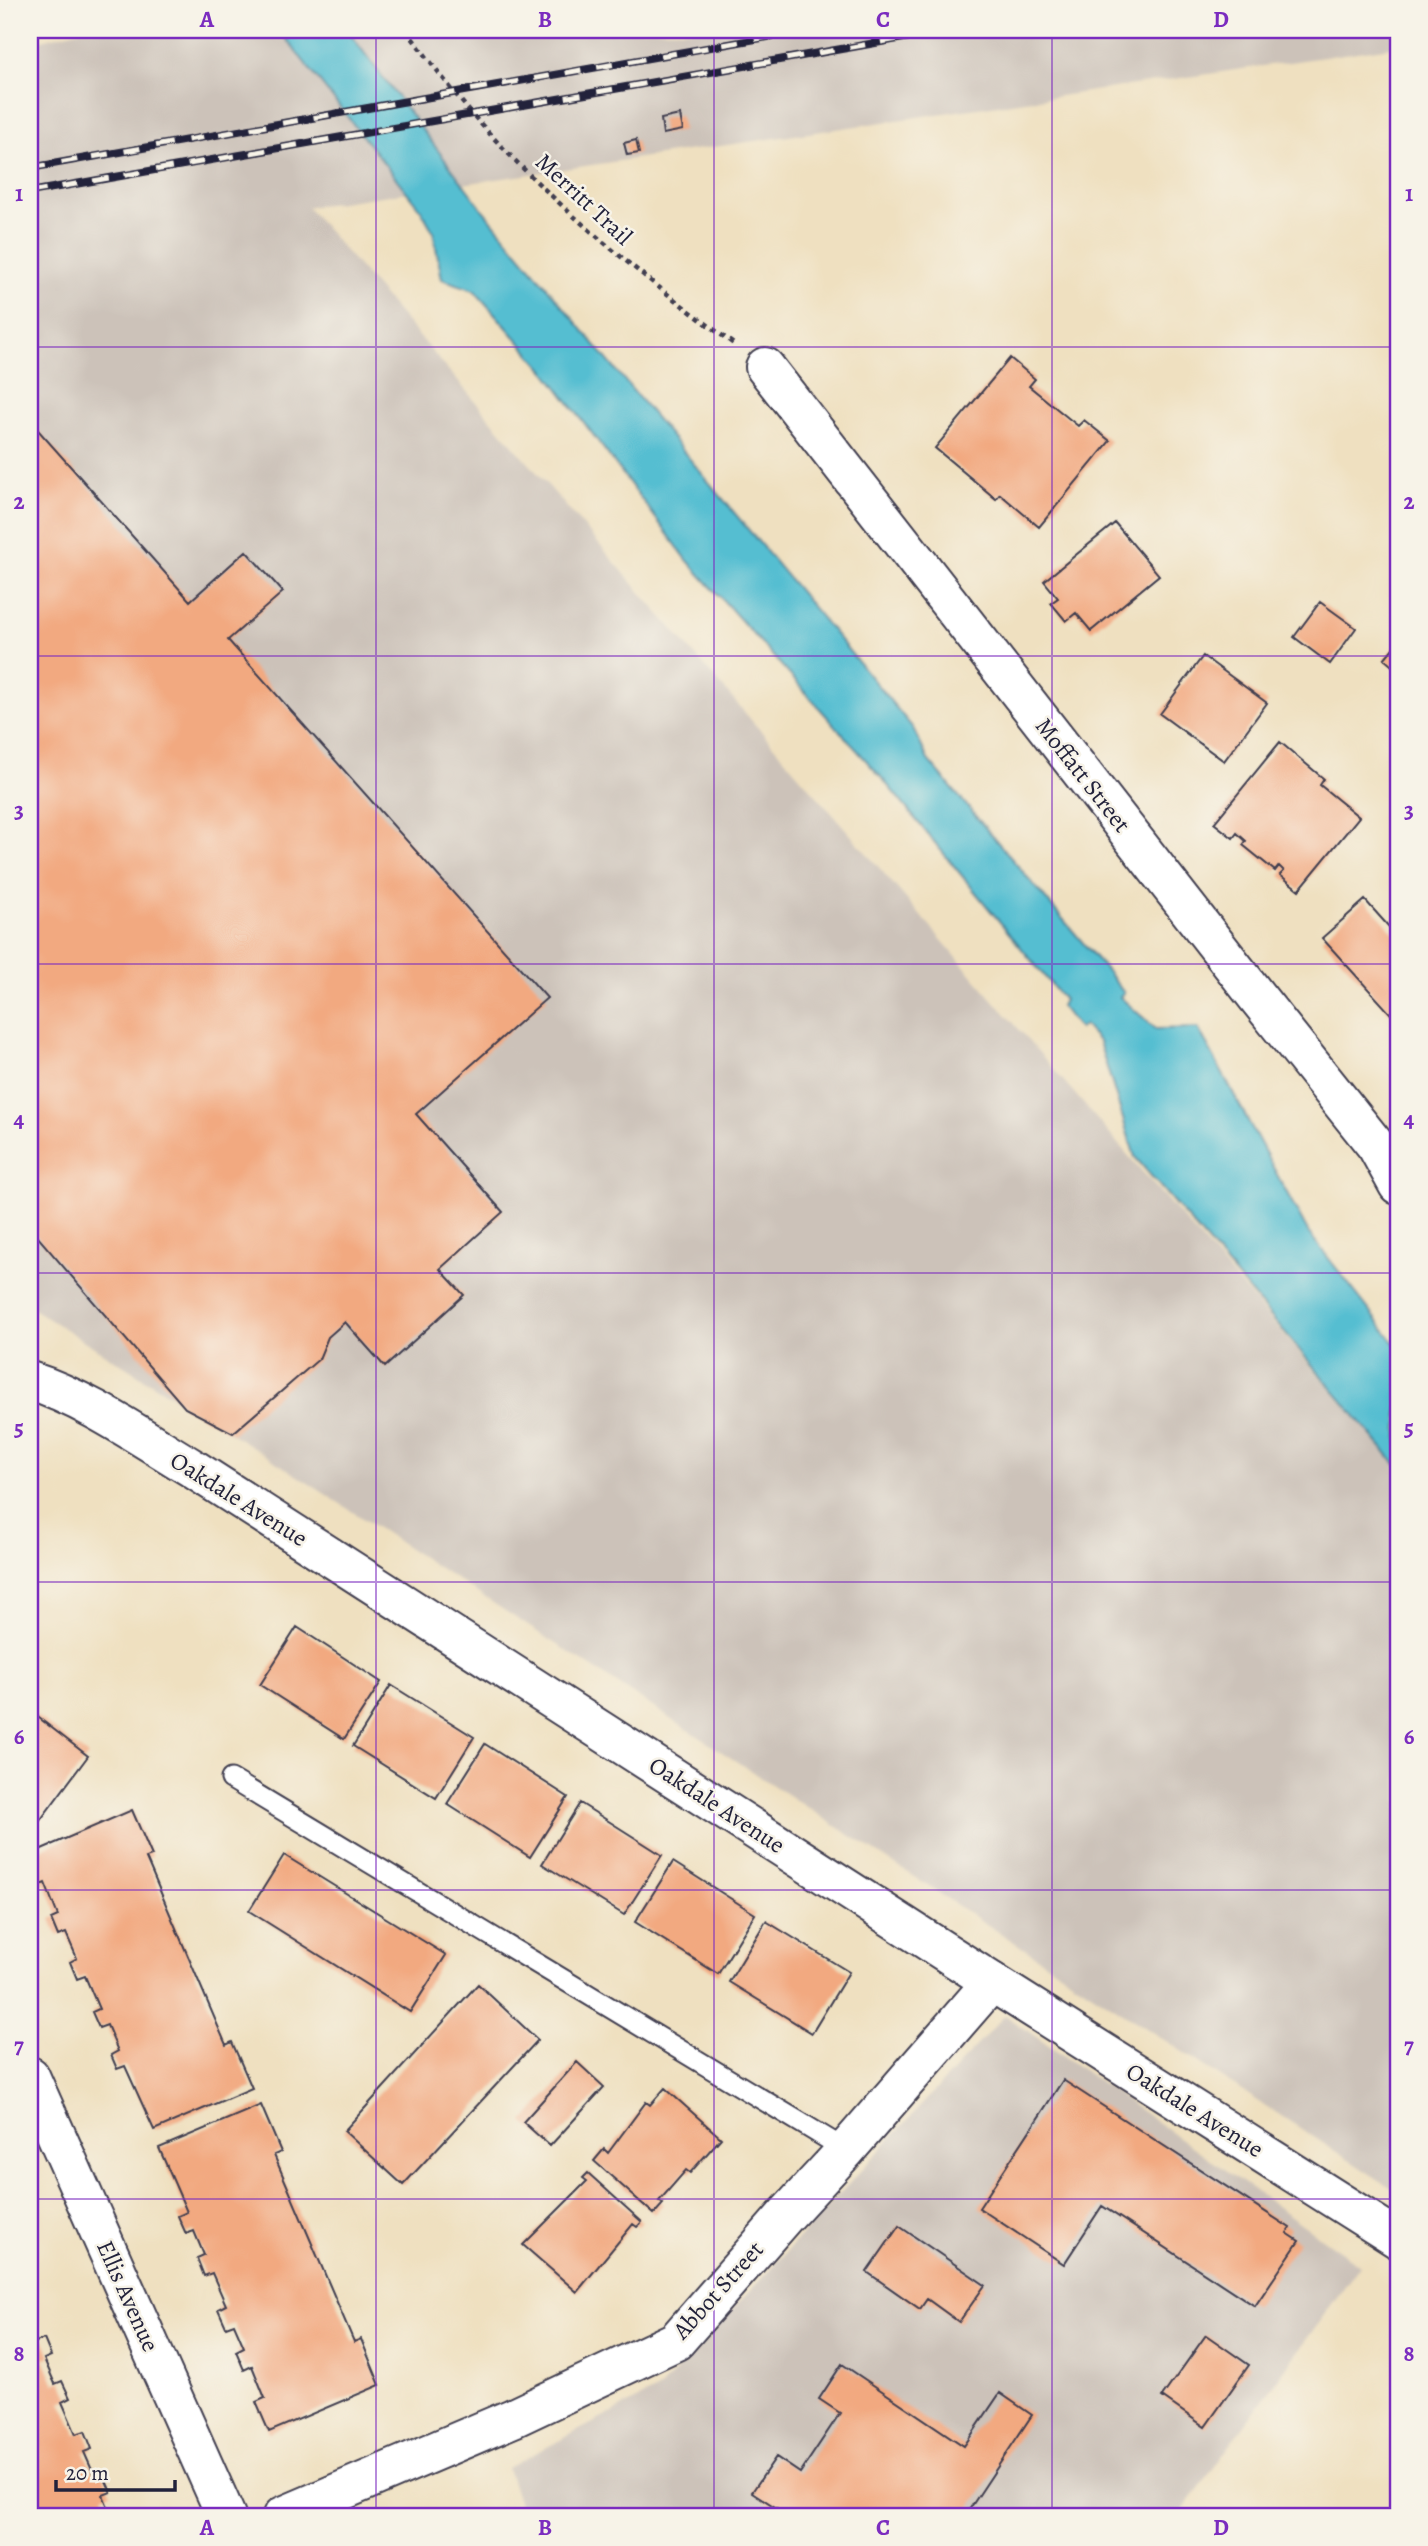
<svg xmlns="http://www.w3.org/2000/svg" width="1428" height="2546" viewBox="0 0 1428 2546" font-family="Alegreya,serif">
<rect width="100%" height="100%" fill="#f7f3e8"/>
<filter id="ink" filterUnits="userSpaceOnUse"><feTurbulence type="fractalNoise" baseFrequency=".0143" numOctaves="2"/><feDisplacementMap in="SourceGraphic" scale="14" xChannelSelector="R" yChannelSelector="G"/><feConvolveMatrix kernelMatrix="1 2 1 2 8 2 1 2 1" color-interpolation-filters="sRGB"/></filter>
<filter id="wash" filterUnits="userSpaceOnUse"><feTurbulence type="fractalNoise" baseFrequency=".00686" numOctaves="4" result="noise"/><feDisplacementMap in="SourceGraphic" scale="28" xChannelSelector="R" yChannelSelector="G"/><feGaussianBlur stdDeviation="1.57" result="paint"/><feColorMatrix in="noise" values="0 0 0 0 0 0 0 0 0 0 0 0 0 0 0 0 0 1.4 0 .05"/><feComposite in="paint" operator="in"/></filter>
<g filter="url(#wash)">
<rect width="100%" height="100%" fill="#efe0c0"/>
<path fill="#ccc2b9" d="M81,30H1398V46L307,207L1398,1467V2192L253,1447L30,1307V43Z
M1005,2015L1360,2265L1179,2516H523L507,2468L660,2388Z"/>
<path fill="#54bed1" stroke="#3b7086" stroke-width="2" d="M279,30H347L483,210L913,728L928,760L1106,970L1124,993L1120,997L1156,1029L1198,1028L1308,1232L1398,1347V1466L1135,1157L1099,1042L1084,1025L1079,1029L1061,1006L1064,1000L881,777L688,561L546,372L474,290L442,279L433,231L421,210Z"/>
<g id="blocks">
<path fill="#f2a980" d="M680,115L683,130L663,134L661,119Z
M636,140L639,153L627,155L624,143Z
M1010,358L1035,379L1029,386L1078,426L1084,420L1110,441L1039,527L1000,494L996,499L935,448Z
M30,421L190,601L246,551L283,592L228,640L547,998L416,1114L503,1212L440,1269L464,1295L385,1367L345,1322L328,1337L319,1359L233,1433L185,1408L30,1228Z
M1115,523L1159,575L1091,631L1076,613L1066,621L1051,603L1058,598L1044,581Z
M1320,602L1356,628L1330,664L1294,637Z
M1398,642V671L1384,659Z
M1203,656L1267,703L1224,761L1160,714Z
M1280,742L1324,779L1320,785L1359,817L1299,890L1280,875L1284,871L1279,866L1275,871L1243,845L1246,841L1237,833L1233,838L1214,823Z
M1365,900L1398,937V1022L1322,938Z
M297,1627L381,1682L344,1739L260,1685Z
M391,1685L474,1737L436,1798L353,1746Z
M30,1711L88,1756L30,1834Z
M485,1744L568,1797L530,1857L447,1804Z
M580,1803L662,1855L624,1915L542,1864Z
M132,1810L152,1856L146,1858L226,2045L232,2042L252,2088L154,2130L125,2066L117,2069L111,2055L118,2051L107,2025L99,2028L92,2012L99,2009L85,1976L77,1979L70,1962L77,1958L66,1933L58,1936L51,1919L58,1916L45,1883L36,1887L30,1873V1854Z
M284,1855L446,1955L410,2012L249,1911Z
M673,1862L755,1914L718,1974L635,1922Z
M766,1921L849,1972L812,2033L729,1982Z
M478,1984L538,2040L403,2185L344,2131Z
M577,2062L604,2087L550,2146L523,2122Z
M1063,2080L1290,2228L1287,2233L1299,2241L1255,2306L1102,2206L1064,2264L979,2208Z
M665,2088L721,2138L690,2173L686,2170L659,2201L663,2204L654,2214L594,2161L604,2149L608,2153L646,2102L650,2105Z
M261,2105L281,2152L274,2155L354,2342L361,2339L380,2385L269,2432L256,2402L265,2398L252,2366L244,2370L236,2351L244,2347L234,2324L226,2327L218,2309L226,2305L212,2273L204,2276L197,2258L204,2255L194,2231L186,2234L178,2216L187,2212L159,2148Z
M588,2173L642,2222L637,2227L633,2224L577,2292L523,2245L587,2181L583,2178Z
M899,2226L985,2285L959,2322L927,2299L920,2309L867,2272Z
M30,2327L36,2342L44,2339L51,2356L44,2359L55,2384L62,2381L70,2398L62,2402L76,2434L85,2431L92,2449L84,2452L95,2477L103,2474L111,2492L103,2495L112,2516H30Z
M1206,2335L1249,2365L1205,2427L1162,2397Z
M842,2364L964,2446L1000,2393L1032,2415L965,2516H773L778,2509L752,2492L776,2457L800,2473L840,2413L819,2399Z"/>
</g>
</g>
<g filter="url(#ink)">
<use href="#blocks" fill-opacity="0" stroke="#413e4f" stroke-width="2"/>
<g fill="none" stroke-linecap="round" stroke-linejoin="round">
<g stroke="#413e4f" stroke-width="23">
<path id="service" d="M231,1779L846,2150"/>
</g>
<g stroke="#413e4f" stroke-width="42">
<path id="minor" d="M765,367L1257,997L1377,1147L1398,1185
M30,2076L226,2516
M283,2516L513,2418L676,2341L786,2215L846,2150L992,1982"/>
</g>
<g stroke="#413e4f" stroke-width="42">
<path id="tertiary" d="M30,1381C87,1399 140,1437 192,1468L992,1982L1398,2239"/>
</g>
<path stroke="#413e4f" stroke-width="4.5" stroke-dasharray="5 5" stroke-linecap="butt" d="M406,30C428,58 449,87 472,114C549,202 641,276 735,345"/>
<use href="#service" stroke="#fff" stroke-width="19"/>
<use href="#minor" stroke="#fff" stroke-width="38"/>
<use href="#tertiary" stroke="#fff" stroke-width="38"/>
<g stroke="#22223b" stroke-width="8">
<path id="rail" d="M30,168L807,30
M30,192L949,30"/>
</g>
<use href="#rail" stroke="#f7f3e8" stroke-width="5" stroke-dasharray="16" stroke-linecap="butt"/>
</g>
</g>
<path fill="none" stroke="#7b2cbf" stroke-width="2" stroke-opacity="0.55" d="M376,30V2516M714,30V2516M1052,30V2516M30,347H1398M30,656H1398M30,964H1398M30,1273H1398M30,1582H1398M30,1890H1398M30,2199H1398"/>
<g text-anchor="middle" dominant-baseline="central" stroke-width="5" stroke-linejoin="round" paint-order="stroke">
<g font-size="24" fill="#22223b" stroke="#f7f3e8">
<text transform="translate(584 199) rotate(43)">Merritt Trail</text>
<text transform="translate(1083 775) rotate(52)">Moffatt Street</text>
<text transform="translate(239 1499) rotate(32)">Oakdale Avenue</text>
<text transform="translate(717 1805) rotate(33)">Oakdale Avenue</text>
<text transform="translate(1195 2110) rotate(32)">Oakdale Avenue</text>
<text transform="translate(718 2290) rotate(-48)">Abbot Street</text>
<text transform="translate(128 2296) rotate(66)">Ellis Avenue</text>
</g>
</g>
<rect width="1428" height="2546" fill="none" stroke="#f7f3e8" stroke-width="77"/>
<path d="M56 2480v10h119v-10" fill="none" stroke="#22223b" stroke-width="3.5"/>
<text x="66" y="2480" font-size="21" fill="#22223b" stroke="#f7f3e8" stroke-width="5" paint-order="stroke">20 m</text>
<rect x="38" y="38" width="1352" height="2470" fill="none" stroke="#7b2cbf" stroke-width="2.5"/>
<g font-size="23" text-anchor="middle" font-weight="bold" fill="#7b2cbf">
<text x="207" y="27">A</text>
<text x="545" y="27">B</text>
<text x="883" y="27">C</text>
<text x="1221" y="27">D</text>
<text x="19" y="201">1</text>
<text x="1409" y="201">1</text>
<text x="19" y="509">2</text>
<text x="1409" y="509">2</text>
<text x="19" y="818">3</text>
<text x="1409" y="818">3</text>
<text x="19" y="1127">4</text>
<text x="1409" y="1127">4</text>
<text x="19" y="1435">5</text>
<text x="1409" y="1435">5</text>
<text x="19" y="1744">6</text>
<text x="1409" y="1744">6</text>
<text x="19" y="2053">7</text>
<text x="1409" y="2053">7</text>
<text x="19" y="2361">8</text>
<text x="1409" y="2361">8</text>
<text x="207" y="2535">A</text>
<text x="545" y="2535">B</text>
<text x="883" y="2535">C</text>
<text x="1221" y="2535">D</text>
</g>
</svg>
